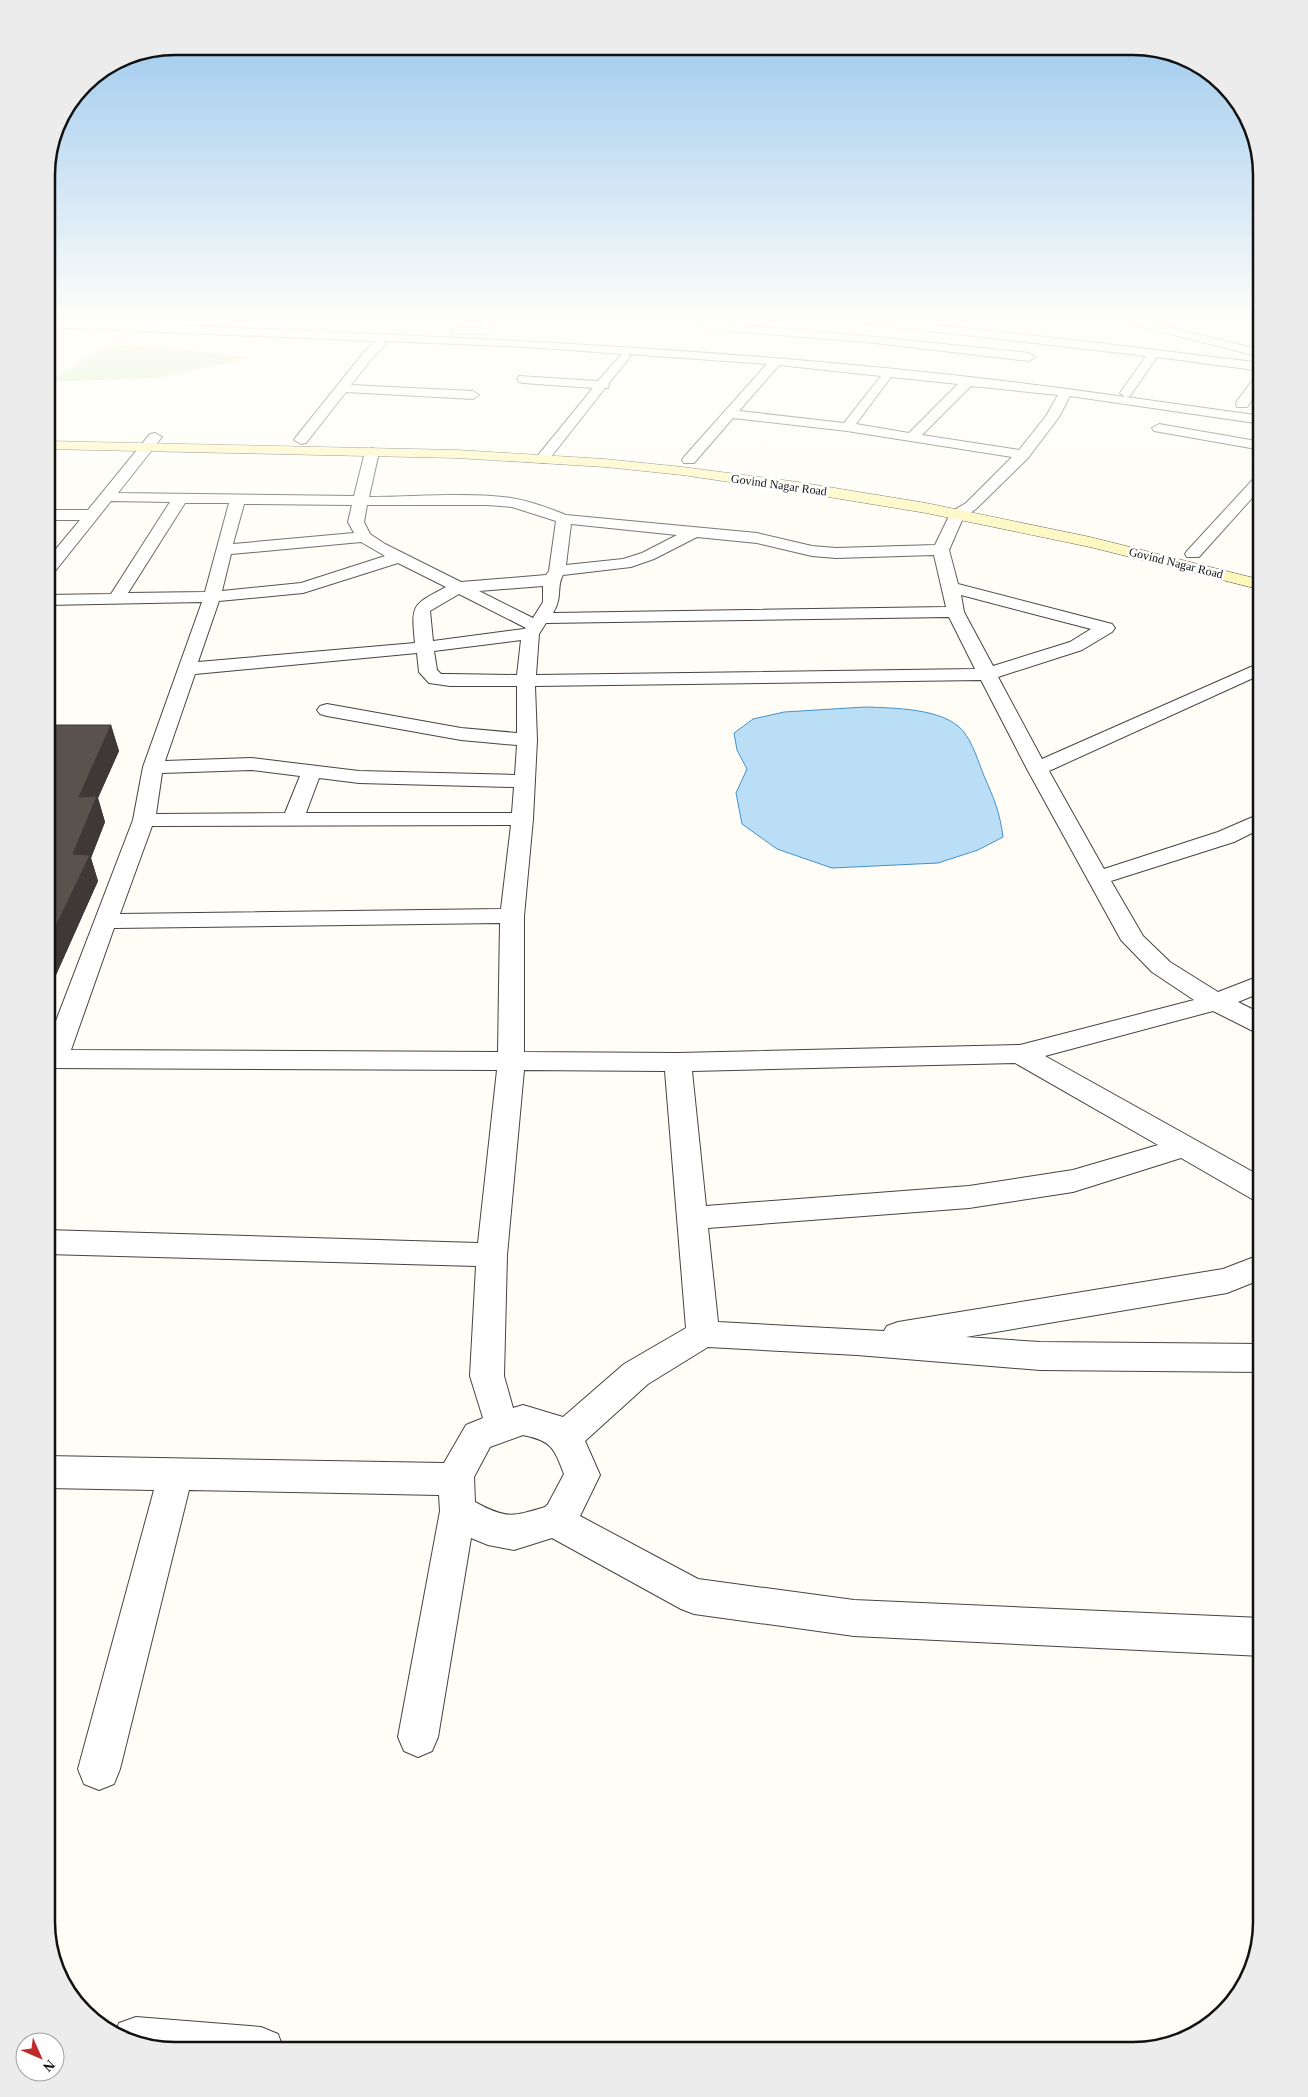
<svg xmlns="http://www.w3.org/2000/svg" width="1308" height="2097" viewBox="0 0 1308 2097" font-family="'Times New Roman',serif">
<rect width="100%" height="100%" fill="#fffdf5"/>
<path fill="#d4eabe" d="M112,344L207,352L251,358L156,378L46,382Z"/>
<path fill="#badef5" stroke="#4392cb" d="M865,707C893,708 944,708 963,731C973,743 978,761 984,776C994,798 1000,813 1003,837L978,850L938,863L832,868L777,849L742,824L736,793L747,769L737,750L734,733L753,719L784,712Z"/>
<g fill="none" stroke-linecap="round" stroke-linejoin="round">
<g stroke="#444" stroke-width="2">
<path id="street" d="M46,321C148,322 250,329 351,333C610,344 869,360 1125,397L1120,393L1146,356L868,324L862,321H898L1082,341L1262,363V371L1157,357L1130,396L1126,397L1262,416V424L1070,396L1059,417L1028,458L976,509L963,518L949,550L958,584L1112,624L1115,628L1112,632L1082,650L998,677L1042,759L1262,662V674L1049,771L1104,869L1218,832L1262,813V828L1234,842L1111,881L1143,936L1170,962L1218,992L1262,975V992L1238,1002L1262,1014V1033L1253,1031L1213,1011L1045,1056L1262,1177V1202L1252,1199L1181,1158L1073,1192L969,1208L708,1228L718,1322L884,1331L887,1326L898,1322L1223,1269L1262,1254V1279L1227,1293L966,1337L1040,1342L1262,1344V1372L1040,1370L857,1355L708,1347L648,1384L585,1441L600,1475L580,1516L698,1579L854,1600L1262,1618V1656L854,1636L694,1614L681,1609L552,1538L514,1550L488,1545L471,1538L438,1737L432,1751L418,1757L404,1751L398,1737L440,1511L439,1495L189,1490L120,1769L114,1784L99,1790L84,1784L78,1769L154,1490L46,1488V1456L444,1463L466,1425L483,1418L470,1376L476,1266L46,1254V1230L478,1243L497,1070L46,1068V1047L133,820L143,767L202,602L46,605V595L111,594L170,502L111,501L52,575L46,577V561L80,520H46V510H88L150,434L155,433L162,437L118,493L354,496L365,452L372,448L379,452L369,497C414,497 467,492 511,498C530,501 549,508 566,515L757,533L812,546L836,548L935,545L951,512L966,503L1012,457L847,431L733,418L694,463H684L682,460L684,457L767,364L628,354L630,357L609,383L608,388H605L547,462L542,463L535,459L593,388L523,383L519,382L517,379L519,376L598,381L622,354L529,347L384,341L386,344L373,357L351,385L473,391L479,395L473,399L346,392L306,443L301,444L294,440L296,437L365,351L377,341L46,327ZM779,365L881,376L844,423L739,411ZM891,377L958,384L909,433L856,424ZM971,386L1058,395L1046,416L1019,450L922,435ZM185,503H229L205,592L128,593ZM244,504L352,505L348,522L354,533L233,544ZM367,505H487L512,507L556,521L549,571L546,575L461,582L385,544L370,534L364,522ZM571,524L677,535L642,553L623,559L566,565ZM697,537L757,543L812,556L836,558L934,555L946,607L553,613C563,597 556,587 563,575L631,567L654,559ZM361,542L385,556L301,583L222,591L231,554ZM398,563L446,587C412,605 411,604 415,643L198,662L219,601L303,593ZM543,586V602L533,618L479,591ZM459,594L526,628L524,629L433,641L430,611ZM961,595L1091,629L1070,642L993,666L964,612ZM949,617L975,669L536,675L539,634L546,623ZM521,640L517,675L450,674H441L437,670L434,651ZM417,653L419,672L429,683L450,686H517V733L461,728L327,704L320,706L317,710L320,714L327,716L461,740L517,745L515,775L359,771L251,758L165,761L195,674ZM981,680L1027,769L1121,940L1152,972L1194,1000L1020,1045L678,1053L524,1052V916L533,819L537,740L535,686ZM251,770L300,776L285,813L156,814L162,773ZM319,778L359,783L514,787L512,813H306ZM511,825L501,909L120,914L152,826ZM500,923L498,1052L71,1050L114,928ZM1015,1063L1158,1145L1073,1170L969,1186L706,1206L692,1071ZM524,1070L665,1071L686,1328L624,1364L563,1417L523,1405L513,1408L504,1376L507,1255ZM523,1435C552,1441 554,1448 564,1474L548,1504L545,1507C512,1517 506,1519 475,1502L474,1477L490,1447Z
M486,321H498L486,334H456L450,331L456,328H479Z
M695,321L875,337L1029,353L1035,357L1029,361L875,343L719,330L698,326Z
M1124,321H1143L1257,349L1259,351L1253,355L1126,323Z
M1262,372V385L1247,407H1237L1236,404L1237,401L1258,373Z
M1159,424L1262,442V450L1154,431L1152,428Z
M1262,474V487L1199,557H1187L1185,554L1187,551L1257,475Z
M136,2017L261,2027L278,2034L284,2051L167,2050L115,2033L119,2023Z"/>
</g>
<g stroke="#333" stroke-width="1">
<path id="secondary" d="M46,441L457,450L605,459L682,467L798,482L926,503L1090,537L1262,580V590L1090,547L926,513L798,492L682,475L605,467L457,458L46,449Z"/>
</g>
<use href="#street" fill="#fff" fill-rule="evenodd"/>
<use href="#secondary" fill="#fdf6b2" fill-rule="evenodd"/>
</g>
<path fill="#4d4742" d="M46,725H111L119,751L98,798L105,822L91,858L98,881L52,984L46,985Z"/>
<path fill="#3e3936" d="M111,725L119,751L98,798L105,822L91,858L98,881L52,984L46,970V947L79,797Z"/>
<path fill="#59524d" stroke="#3e3936" d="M46,725H111L79,797L97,796L73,854L90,855L46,947V766L55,753H46Z"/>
<linearGradient id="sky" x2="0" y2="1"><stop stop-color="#95c5ed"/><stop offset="0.52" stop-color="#fffefa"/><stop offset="1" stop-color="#fffefa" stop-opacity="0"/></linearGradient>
<rect width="1308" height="614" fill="url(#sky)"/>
<g text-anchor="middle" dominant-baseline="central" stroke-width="5" stroke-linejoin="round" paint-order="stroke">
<g font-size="12" fill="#111" stroke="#fff">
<text transform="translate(779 485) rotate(8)">Govind Nagar Road</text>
<text transform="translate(1176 563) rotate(14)">Govind Nagar Road</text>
</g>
</g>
<path d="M0 0H1308V2097H0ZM175 55H1133A120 120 0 0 1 1253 175V1922A120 120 0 0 1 1133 2042H175A120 120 0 0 1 55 1922V175A120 120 0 0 1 175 55Z" fill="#ececec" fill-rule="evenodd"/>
<path fill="none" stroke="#111" stroke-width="2.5" d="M175 55H1133A120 120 0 0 1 1253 175V1922A120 120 0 0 1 1133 2042H175A120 120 0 0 1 55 1922V175A120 120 0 0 1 175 55Z"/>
<g transform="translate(40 2057) rotate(135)"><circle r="24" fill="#ffffff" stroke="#a0a0a0"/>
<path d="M0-4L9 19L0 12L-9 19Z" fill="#bf2a2f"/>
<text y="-8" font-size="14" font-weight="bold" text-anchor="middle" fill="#111111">N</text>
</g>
</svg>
